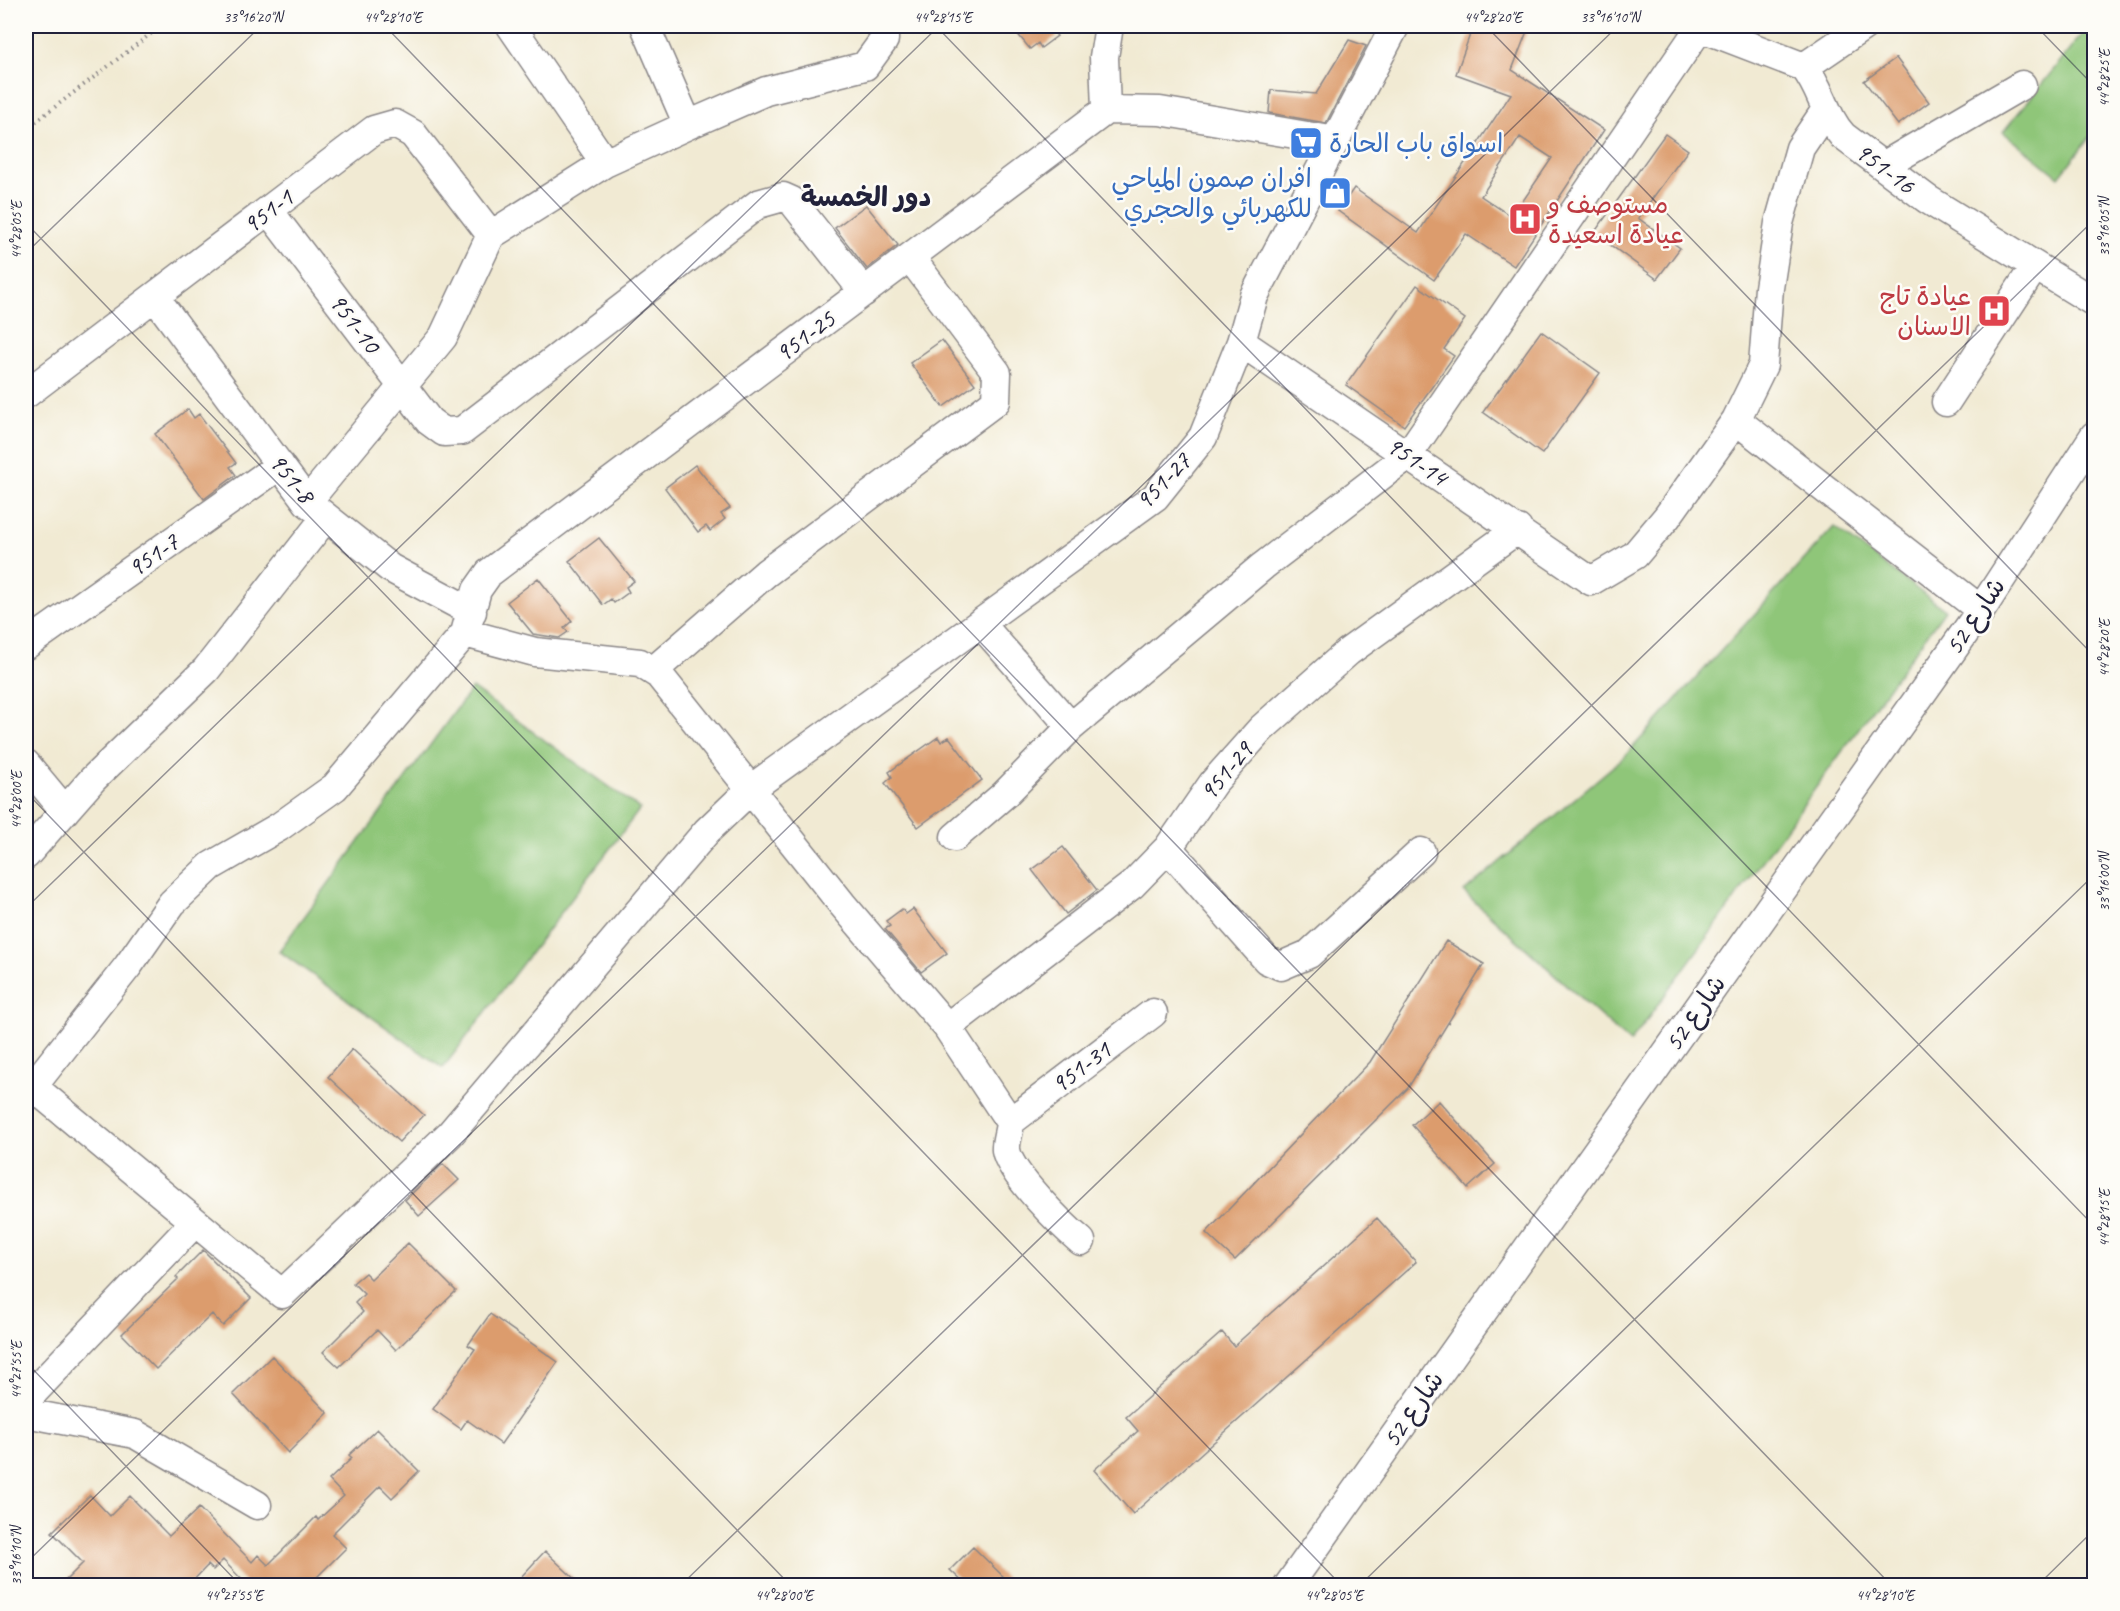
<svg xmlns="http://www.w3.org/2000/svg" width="2120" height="1611" viewBox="0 0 2120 1611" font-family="Caveat,'Playpen Sans Arabic',sans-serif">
<rect width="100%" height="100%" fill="#fdfcf7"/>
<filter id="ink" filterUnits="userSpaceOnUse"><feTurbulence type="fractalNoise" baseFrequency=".0167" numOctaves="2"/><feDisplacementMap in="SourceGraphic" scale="12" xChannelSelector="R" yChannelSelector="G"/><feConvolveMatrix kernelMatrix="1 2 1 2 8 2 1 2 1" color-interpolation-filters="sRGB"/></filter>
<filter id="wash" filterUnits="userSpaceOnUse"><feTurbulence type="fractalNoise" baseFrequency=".008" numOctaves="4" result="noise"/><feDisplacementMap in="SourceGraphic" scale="24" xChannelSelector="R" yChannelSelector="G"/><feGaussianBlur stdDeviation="1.35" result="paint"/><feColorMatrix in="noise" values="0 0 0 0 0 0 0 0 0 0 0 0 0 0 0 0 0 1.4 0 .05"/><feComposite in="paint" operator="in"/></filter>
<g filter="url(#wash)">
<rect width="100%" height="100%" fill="#f1ead3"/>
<path fill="#8fc679" stroke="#58745a" stroke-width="1.5" d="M2088,27L2094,33V132L2059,177L2003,132Z
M1834,527L1945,610L1630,1043L1464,892L1624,757Z
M472,688L640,809L443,1068L279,951Z"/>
<g id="blocks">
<path fill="#dc9c6d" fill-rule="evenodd" d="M1011,26H1061L1053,31L1057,36L1041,48L1038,43L1030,49Z
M1473,26H1529L1512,70L1604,130L1514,266L1466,234L1434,280L1338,211L1354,188L1418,233L1511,94L1456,74ZM1520,137L1552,158L1512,217L1481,196Z
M1349,40L1366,46L1326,123L1269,113L1271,90L1316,94Z
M1896,58L1929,102L1898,125L1864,81Z
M1665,134L1688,150L1638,218L1680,248L1657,279L1594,233Z
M866,205L898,245L867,269L835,228Z
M1417,285L1465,319L1444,349L1454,356L1404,426L1346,385Z
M1541,331L1600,373L1542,454L1483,412Z
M942,340L975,384L943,407L910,363Z
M188,409L194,418L199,414L236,463L230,467L236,475L204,499L155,434Z
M695,465L730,508L721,514L725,519L710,531L706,526L698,532L665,488Z
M599,538L634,581L626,587L629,592L614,603L611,599L603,605L569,561Z
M538,578L572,621L564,628L568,632L559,638L533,634L507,602Z
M938,737L941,742L949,737L982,780L918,827L885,783L892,777L889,772Z
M1063,847L1097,890L1066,914L1032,870Z
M902,909L906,914L913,909L947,953L921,972L885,929L890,926L886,921Z
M1446,941L1484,964L1408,1088L1235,1260L1206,1233L1370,1062Z
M352,1049L424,1115L399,1142L328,1077Z
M1439,1101L1495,1164L1468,1188L1412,1125Z
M443,1164L459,1180L419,1216L405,1200Z
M1377,1218L1416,1262L1133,1514L1094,1470L1138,1431L1126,1417L1222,1332L1234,1346Z
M408,1243L456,1291L396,1350L377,1330L339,1367L323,1352L363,1312L355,1303L364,1294L353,1283L365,1273L371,1279Z
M203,1250L251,1298L223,1326L212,1314L156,1369L122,1334L178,1279L176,1277Z
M490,1314L558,1362L501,1444L467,1420L461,1429L433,1409L475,1349L468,1345Z
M272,1356L328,1413L288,1453L233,1394Z
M377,1429L419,1471L392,1498L380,1486L332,1534L346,1548L308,1586H248L223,1560L213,1570L208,1565L188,1586H60L83,1563L52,1532L90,1495L110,1516L130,1496L169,1536L199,1508L252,1562L258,1555L268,1565L316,1517L318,1520L344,1496L329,1480L352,1458L349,1455Z
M973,1547L1013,1586H967L950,1570Z
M545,1551L582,1586H528L520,1578Z"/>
</g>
</g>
<g filter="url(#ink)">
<use href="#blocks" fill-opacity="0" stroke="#8a8687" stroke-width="1.5"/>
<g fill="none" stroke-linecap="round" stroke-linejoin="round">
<g stroke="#8a8687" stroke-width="31">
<path id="minor" d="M511,26L605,163
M645,26L688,125
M1697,26L1804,67C1822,89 1824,115 1843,136L1927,199L2094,302
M1804,67L1864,26
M1106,110L1160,111L1336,141
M1883,166L2022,85
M269,211L429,421L444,432L462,431L758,204L783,197L792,201L864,292
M155,297L307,502L390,568L472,612
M1241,342L1591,581L1635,555L1667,517L1736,420L1763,365L1769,288L1779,223L1800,148L1825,111
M26,394L374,130L395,124L413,134L491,235
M1946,402L2035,266
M1736,420L1981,610
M307,502L443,337L491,235L605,163L688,125L766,91L865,66L884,40V26
M980,623L1071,727
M465,633L535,652L640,663L659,675L842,904L947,1027L1010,1122C1010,1130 1005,1142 1006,1150C1010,1174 1062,1225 1081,1241
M26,645L280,465
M653,671L766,573L996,401L997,373L910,257
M26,764L65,811
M955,837L1005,794L1071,727L1263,566L1408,455L1701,26
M1168,848L1267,960L1281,966L1309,954L1421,852
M26,855L93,779L206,670L326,517
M947,1027L1132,885L1168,848L1213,783L1261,729L1348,652L1518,529
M32,1086L282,1294L450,1134L707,831L752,788L1155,497L1203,437L1241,342L1254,296L1395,26
M26,1095L128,966L172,903L211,866L279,827L335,787L465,633L477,590L489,573L1106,110L1104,57L1109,26
M1010,1122L1153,1013
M26,1400L195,1222
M26,1413L135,1434L257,1505
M1288,1586L1981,610L2094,436"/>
</g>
<path stroke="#8a8687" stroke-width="4" stroke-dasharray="1.5 4.5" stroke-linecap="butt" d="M26,129L161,26"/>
<use href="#minor" stroke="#fff" stroke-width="28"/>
</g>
</g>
<path fill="none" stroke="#22223b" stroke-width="1.5" stroke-opacity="0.45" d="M385,26L1892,1586M936,26L2094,1226M1486,26L2094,656M2036,26L2094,86M26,223L1342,1586M26,253L261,26M26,792L791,1586M26,908L939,26M26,1362L241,1586M26,1563L1618,26M680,1586L2094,220M1359,1586L2094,875M2037,1586L2094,1530"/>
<defs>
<g id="supermarket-square" transform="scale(1.725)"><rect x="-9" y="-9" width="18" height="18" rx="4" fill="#3f7fe0" stroke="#fdfcf7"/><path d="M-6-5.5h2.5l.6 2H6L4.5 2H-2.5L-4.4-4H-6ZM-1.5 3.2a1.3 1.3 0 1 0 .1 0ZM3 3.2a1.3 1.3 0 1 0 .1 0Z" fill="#fff"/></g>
<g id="shop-square" transform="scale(1.725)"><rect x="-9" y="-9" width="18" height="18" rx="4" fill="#3f7fe0" stroke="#fdfcf7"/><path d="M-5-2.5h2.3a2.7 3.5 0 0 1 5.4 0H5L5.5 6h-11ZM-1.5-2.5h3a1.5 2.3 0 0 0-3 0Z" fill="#fff"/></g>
<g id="hospital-square" transform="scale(1.725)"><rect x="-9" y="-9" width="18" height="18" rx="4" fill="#e0444e" stroke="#fdfcf7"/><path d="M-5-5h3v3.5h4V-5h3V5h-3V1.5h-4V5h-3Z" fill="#fff"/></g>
</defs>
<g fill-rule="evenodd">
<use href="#supermarket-square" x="1306" y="143"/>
<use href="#shop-square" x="1335" y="193"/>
<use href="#hospital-square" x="1525" y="219"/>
<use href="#hospital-square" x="1994" y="311"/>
</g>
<g text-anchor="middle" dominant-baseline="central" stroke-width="5" stroke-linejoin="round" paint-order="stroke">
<g font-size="26" fill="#366cbe" stroke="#fdfcf7" text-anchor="start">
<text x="1329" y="143">اسواق باب الحارة</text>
<text x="1312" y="178" text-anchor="end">افران صمون المياحي<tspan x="1312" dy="30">للكهربائي والحجري</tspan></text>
</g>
<g font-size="26" fill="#22223b" stroke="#fdfcf7">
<text transform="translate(1885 168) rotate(37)">951-16</text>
<text transform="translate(268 211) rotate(-37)">951-1</text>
<text transform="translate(355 323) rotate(53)">951-10</text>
<text transform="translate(805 336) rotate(-37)">951-25</text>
<text transform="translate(1417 461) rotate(34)">951-14</text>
<text transform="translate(292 478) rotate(51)">951-8</text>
<text transform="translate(1163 481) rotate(-46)">951-27</text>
<text transform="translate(153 555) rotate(-35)">951-7</text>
<text transform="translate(1975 616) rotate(-56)">شارع 52</text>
<text transform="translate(1226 771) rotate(-50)">951-29</text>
<text transform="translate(1695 1013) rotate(-55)">شارع 52</text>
<text transform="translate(1081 1067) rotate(-37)">951-31</text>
<text transform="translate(1413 1409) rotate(-55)">شارع 52</text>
</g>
<g font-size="26" fill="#be3a42" stroke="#fdfcf7" text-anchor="start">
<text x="1548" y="204">مستوصف و<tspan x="1548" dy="30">عيادة اسعيدة</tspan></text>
<text x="1971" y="296" text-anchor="end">عيادة تاج<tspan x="1971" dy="30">الاسنان</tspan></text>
</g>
<g font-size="27" font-weight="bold" fill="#22223b" stroke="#fdfcf7">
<text x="866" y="197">دور الخمسة</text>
</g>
</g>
<rect width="2120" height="1611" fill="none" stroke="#fdfcf7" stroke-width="66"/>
<rect x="33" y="33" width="2054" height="1545" fill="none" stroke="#22223b" stroke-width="2"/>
<g font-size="15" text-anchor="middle" fill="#22223b">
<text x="253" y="22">33°16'20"N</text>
<text x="393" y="22">44°28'10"E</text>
<text x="943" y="22">44°28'15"E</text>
<text x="1493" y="22">44°28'20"E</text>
<text x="1610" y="22">33°16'10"N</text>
<text transform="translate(2104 78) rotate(-90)" y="5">44°28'25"E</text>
<text transform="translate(2104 227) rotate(-90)" y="5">33°16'05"N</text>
<text transform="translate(16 230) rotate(-90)" y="5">44°28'05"E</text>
<text transform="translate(2104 648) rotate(-90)" y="5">44°28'20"E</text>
<text transform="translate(16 800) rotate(-90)" y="5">44°28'00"E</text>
<text transform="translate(2104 882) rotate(-90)" y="5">33°16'00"N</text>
<text transform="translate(2104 1218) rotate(-90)" y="5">44°28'15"E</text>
<text transform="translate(16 1370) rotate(-90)" y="5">44°27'55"E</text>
<text transform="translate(16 1556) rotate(-90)" y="5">33°16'10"N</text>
<text x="234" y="1600">44°27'55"E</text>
<text x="784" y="1600">44°28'00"E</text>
<text x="1334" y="1600">44°28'05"E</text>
<text x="1885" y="1600">44°28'10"E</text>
</g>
</svg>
